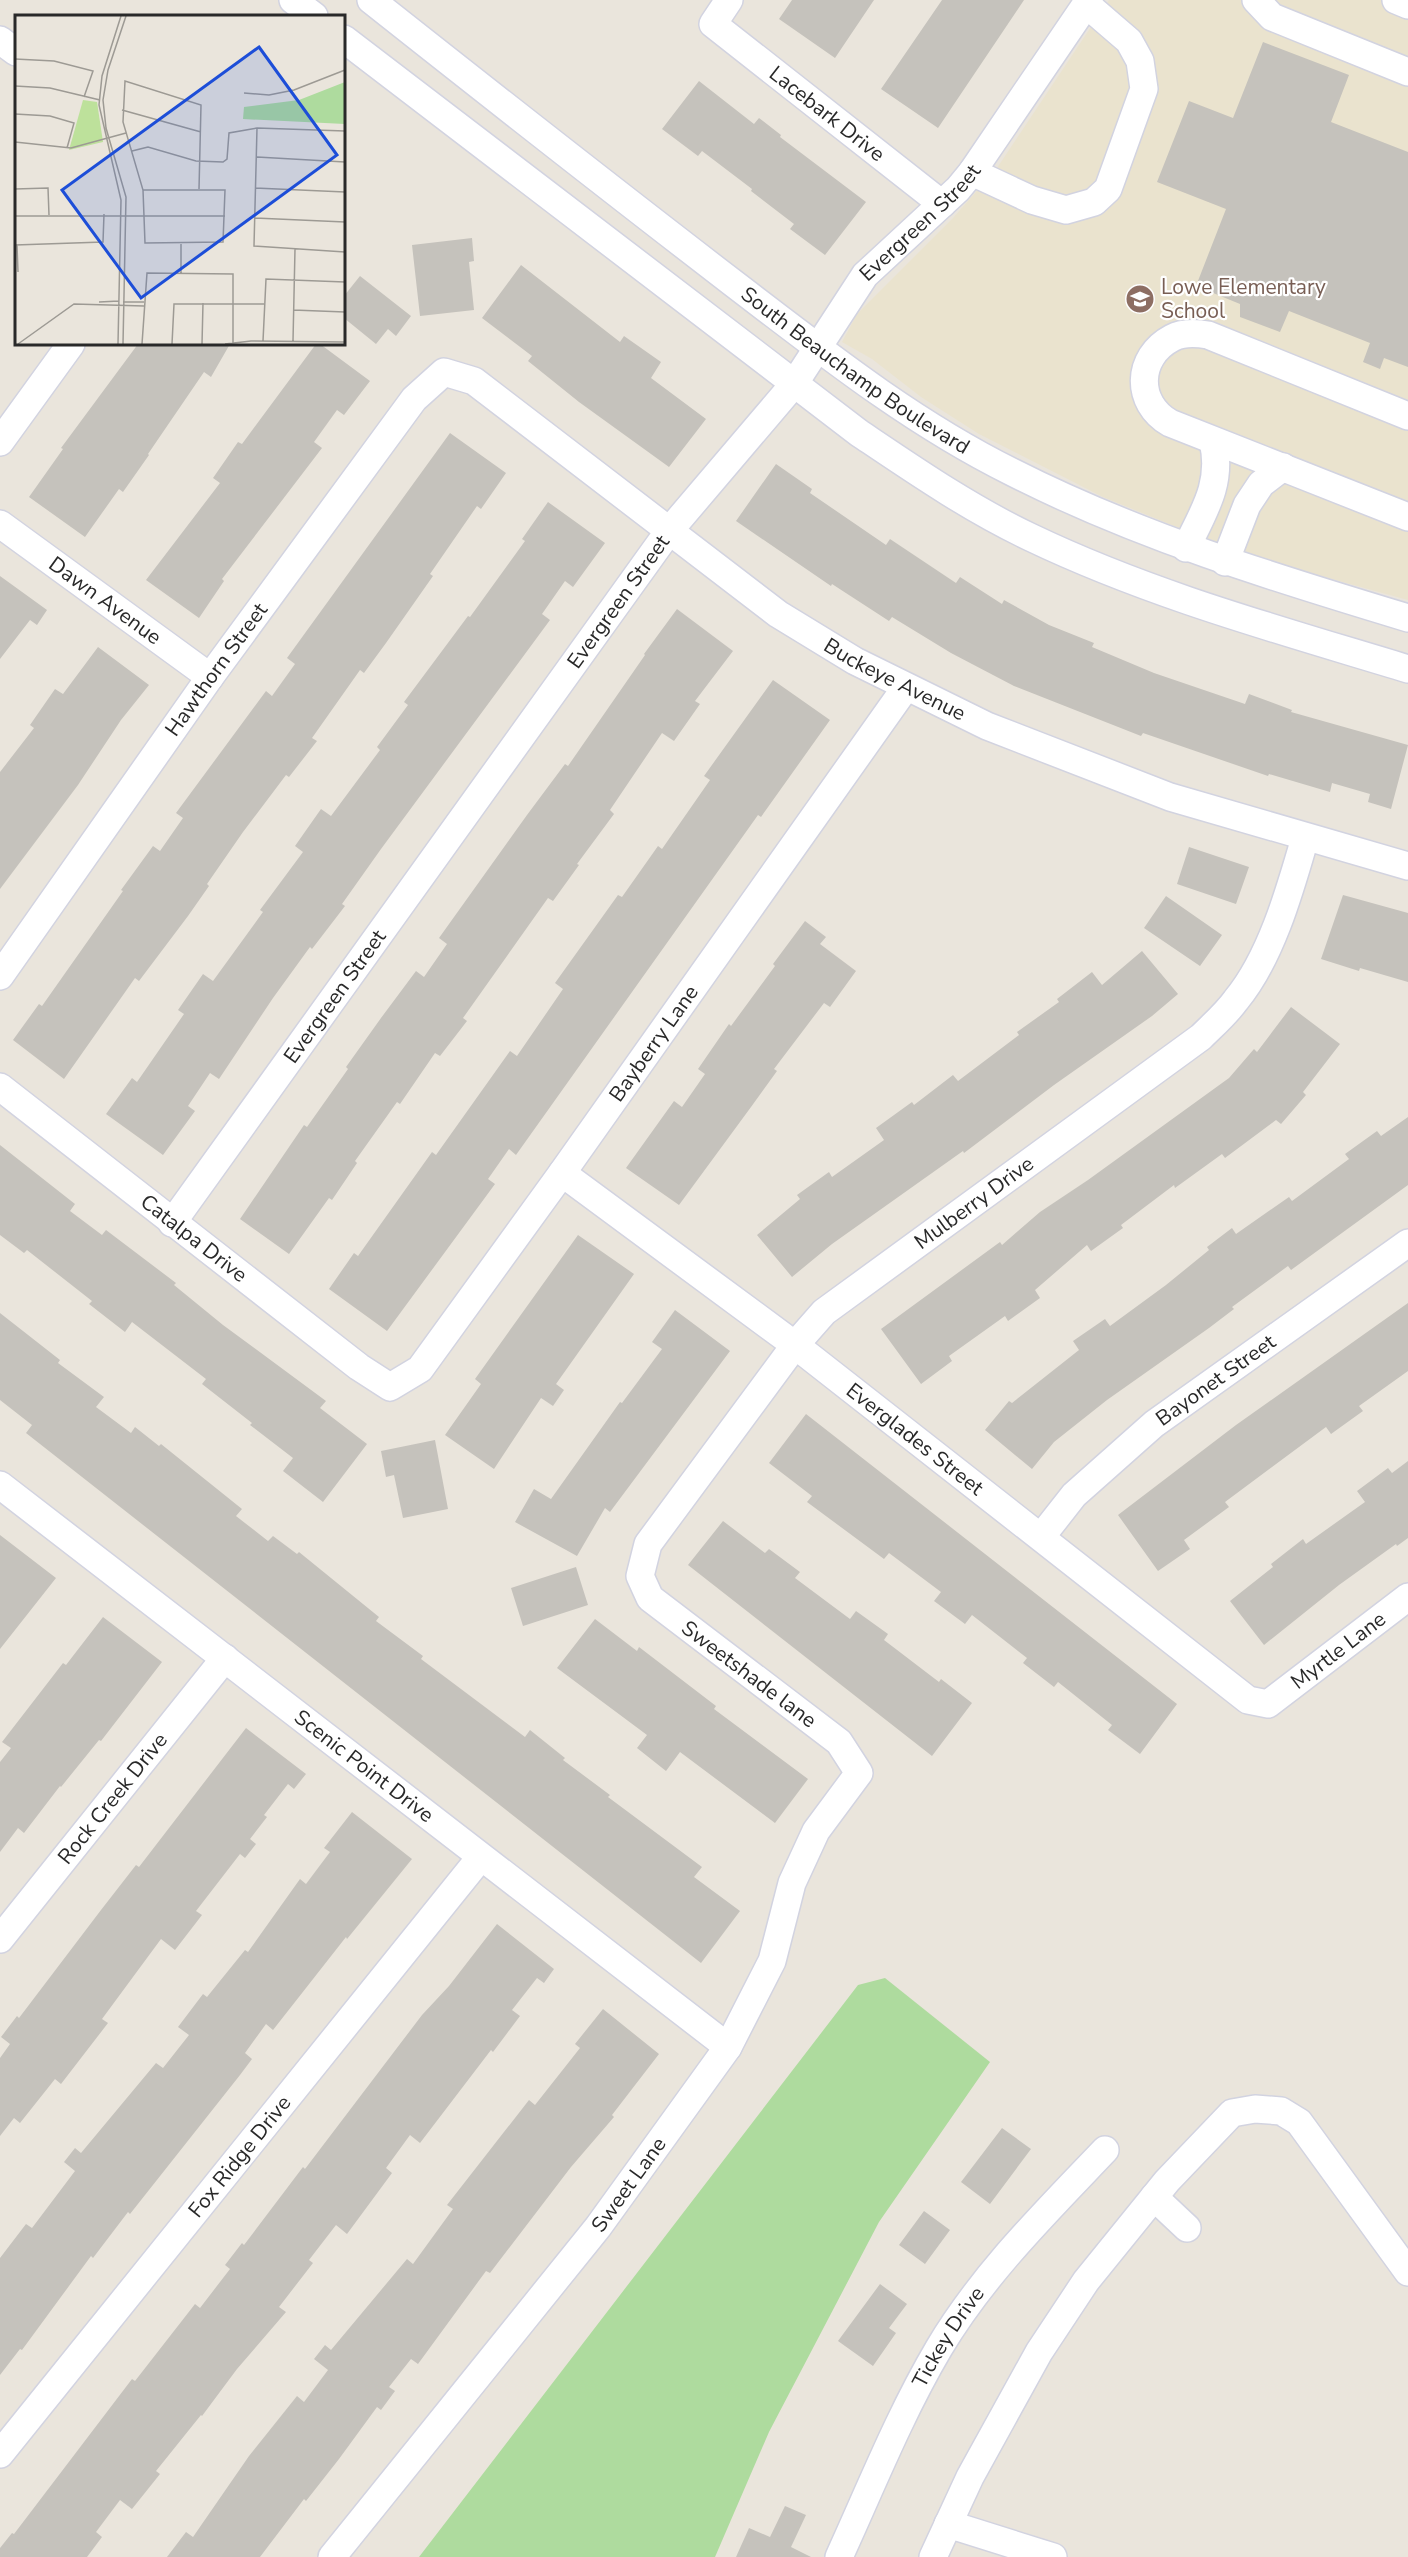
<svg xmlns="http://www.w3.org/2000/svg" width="1408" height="2557" viewBox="0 0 1408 2557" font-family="'Nunito Sans',sans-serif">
<rect width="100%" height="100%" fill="#eae5dc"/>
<path fill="#eae3ce" d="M1109,0H1408V600L1292,568L1221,545L1103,497L979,434L921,397L872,359L842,342L857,314L953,218L997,168Z"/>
<path fill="#aedb9e" d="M885,1978L990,2062L879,2222L769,2432L715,2557H419L858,1985Z"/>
<path fill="#c5c2bc" d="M792,0H874L835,58L779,19Z
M942,0H1024L938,128L881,89Z
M1263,42L1349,75L1331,122L1408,152V367L1384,358L1380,369L1363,362L1370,343L1289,311L1280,332L1240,317V304L1196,286L1226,209L1157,182L1189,101L1233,118Z
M699,81L754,124L759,118L781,135L780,137L866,202L825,255L790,229L794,224L751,191L752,189L702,151L698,156L662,129Z
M472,238L474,261L469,262L474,310L420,316L412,245Z
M521,265L620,342L624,336L661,362L651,378L706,419L669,467L579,402L528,361L532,356L482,318Z
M360,276L411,316L396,336L388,329L376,344L344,318V296Z
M138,344H230L211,377L204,372L148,454L149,455L123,492L119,489L85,537L29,497L63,449L61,448Z
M316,344H320L370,381L344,415L337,410L314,442L322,448L222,579L224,581L199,618L146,580L220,483L213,478L238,442L242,444Z
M450,433L506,473L481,509L477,506L430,574L433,576L386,643L364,673L360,670L312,738L317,741L289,777L286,775L243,832L207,884L209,886L188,916L139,981L135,978L64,1079L13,1040L39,1004L42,1006L123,891L121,890L153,846L160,851L183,818L176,813L266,691L272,696L295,664L287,658Z
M776,464L812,489L810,493L886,545L890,539L956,583L960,577L1002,604L1004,600L1049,625L1094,643L1092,647L1154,673L1245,704L1249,694L1292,710L1291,712L1408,745L1391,809L1368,802L1370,794L1332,783L1330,792L1269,774L1268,776L1143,733L1141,736L1014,686L951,653L892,617L889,621L832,584L831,586L736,521Z
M548,502L605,543L573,587L565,581L542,614L550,620L381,849L342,904L345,906L312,949L310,947L273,998L219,1079L210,1073L188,1106L195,1111L163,1155L106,1114L132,1078L137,1082L184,1014L178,1010L203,974L213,981L263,912L260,910L303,852L295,846L321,809L331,816L380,750L377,747L408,705L404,702L468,616L470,617L525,541L522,539Z
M0,576L47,610L37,625L30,620L0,659Z
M677,609L733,651L695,701L700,704L674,741L662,733L610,810L614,814L577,864L579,865L553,901L548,898L463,1018L467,1021L440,1056L435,1053L400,1104L397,1102L355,1161L357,1163L332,1200L329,1198L289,1254L240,1219L304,1125L307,1127L348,1069L346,1067L381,1018L416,971L424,977L447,944L439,938L527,815L565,764L568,766L645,655L644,654Z
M98,647L149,685L121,720L78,785L0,889V772L34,728L30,725L55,689L63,694Z
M773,680L830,720L761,817L758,815L516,1155L509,1149L488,1179L495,1184L387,1331L329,1289L354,1253L358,1256L432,1152L436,1155L510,1051L517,1056L563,989L555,983L618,895L622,897L658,846L662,849L710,780L704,776Z
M1189,847L1249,867L1236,904L1177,884Z
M1343,895L1408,913V982L1360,968L1359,971L1321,959Z
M1166,896L1222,935L1200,966L1144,928Z
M805,921L826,937L820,944L856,971L830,1007L824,1003L774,1069L777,1071L751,1107L679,1205L626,1168L674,1101L682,1107L705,1074L698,1069L729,1024L731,1026L775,966L773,964Z
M1142,951L1178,994L1152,1016L1054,1085L964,1153L963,1151L832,1244L792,1277L757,1235L800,1199L797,1195L829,1172L832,1177L884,1140L876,1128L912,1102L914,1105L953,1075L958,1081L1019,1035L1017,1032L1059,1002L1057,999L1092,972L1102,985Z
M1291,1007L1340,1044L1303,1092L1306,1095L1281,1124L1276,1120L1225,1158L1222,1154L1175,1188L1174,1185L1121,1225L1123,1228L1091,1251L1087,1245L1035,1290L1040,1298L1008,1321L1005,1316L949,1356L952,1361L921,1384L881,1329L1000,1242L1002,1245L1040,1212L1088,1180L1229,1078L1254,1049L1257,1052Z
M1408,1117V1185L1291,1270L1288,1266L1232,1307L1234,1309L1209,1328L1107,1400L1054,1442L1032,1469L985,1430L1009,1401L1012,1403L1079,1350L1073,1341L1105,1319L1110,1326L1166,1285L1209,1250L1207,1247L1232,1228L1236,1234L1289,1197L1292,1201L1349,1159L1345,1154L1377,1131L1381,1136Z
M0,1145L75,1204L70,1211L102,1235L106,1230L176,1283L174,1285L223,1325L326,1401L320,1408L367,1444L323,1502L283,1471L293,1458L250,1425L252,1423L202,1384L206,1379L132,1322L125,1332L89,1304L92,1301L27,1250L24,1253L0,1235Z
M578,1235L634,1274L556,1384L564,1390L553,1406L541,1398L494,1469L445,1435L481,1384L475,1379Z
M1408,1303V1371L1359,1406L1363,1411L1331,1434L1326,1427L1225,1502L1229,1507L1184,1540L1190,1549L1158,1571L1118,1515L1236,1425Z
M675,1310L730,1351L610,1512L605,1508L577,1556L515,1522L534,1489L551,1499L620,1402L622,1403L662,1349L652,1342Z
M0,1313L60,1360L58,1363L104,1397L96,1407L131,1433L135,1427L159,1446L161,1444L242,1509L236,1516L268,1541L273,1536L297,1554L299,1552L379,1617L376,1621L423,1656L421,1659L525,1737L530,1730L565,1758L563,1760L610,1795L608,1797L702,1867L694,1877L740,1911L701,1963L26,1433L32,1425L0,1400Z
M806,1414L1177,1704L1140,1754L1108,1730L1112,1725L1058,1682L1054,1687L1023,1663L1027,1658L972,1615L965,1624L934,1601L941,1592L889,1553L884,1559L807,1502L812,1496L769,1463Z
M435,1440L448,1509L403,1518L394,1475L386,1477L381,1451Z
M1408,1461V1538L1397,1546L1396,1544L1339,1585L1264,1645L1230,1601L1273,1567L1271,1564L1303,1539L1306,1544L1365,1502L1357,1491L1388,1468L1392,1473Z
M723,1521L765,1553L769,1549L800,1572L795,1578L850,1619L856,1611L888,1634L884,1640L939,1682L941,1679L972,1703L932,1756L688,1565Z
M0,1535L56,1578L0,1649Z
M576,1567L588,1605L523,1626L511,1588Z
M103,1617L162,1662L101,1741L99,1740L61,1787L60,1786L24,1833L18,1828L0,1852V1762L11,1748L2,1742L63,1663L66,1665Z
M595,1619L637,1651L639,1647L716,1706L714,1709L808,1779L775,1823L680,1752L666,1771L637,1748L647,1735L557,1668Z
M246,1728L306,1774L294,1789L288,1784L264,1815L267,1817L250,1839L256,1844L245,1858L240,1854L196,1911L202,1915L175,1950L161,1939L102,2019L108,2023L61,2084L55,2079L20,2123L14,2118L0,2136V2058L10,2044L1,2037L17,2016L19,2018L101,1910L136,1865L139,1867Z
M352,1812L412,1859L347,1939L346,1937L273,2030L266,2024L245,2053L252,2059L240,2075L130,2214L128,2212L93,2258L91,2256L22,2350L20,2349L0,2375V2258L26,2224L32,2228L75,2171L64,2162L75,2148L81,2153L156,2063L163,2068L189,2035L178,2027L203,1994L207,1997L245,1950L248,1952L300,1879L306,1884L330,1852L324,1848Z
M497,1924L554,1969L544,1983L537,1978L512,2010L520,2016L493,2052L491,2050L420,2143L410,2135L386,2168L392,2173L347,2234L336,2225L309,2260L313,2263L279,2307L286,2312L237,2369L202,2416L201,2415L156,2471L160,2474L132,2509L120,2500L96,2532L102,2537L87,2557H0V2548L12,2533L14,2534L132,2379L135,2381L195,2304L200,2308L230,2269L225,2265L242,2243L244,2245L303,2167L305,2169L422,2015L449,1986Z
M603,2009L659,2054L612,2115L614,2117L571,2167L490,2273L486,2271L418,2364L411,2359L389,2387L395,2391L381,2410L377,2407L339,2459L306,2501L304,2499L260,2557H167L186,2532L193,2537L249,2456L297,2396L304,2402L328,2370L314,2359L325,2345L331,2350L407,2259L413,2264L453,2209L447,2205L529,2100L535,2105L580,2048L575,2044Z
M1002,2128L1031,2149L990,2204L961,2182Z
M924,2211L950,2230L925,2264L899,2245Z
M880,2284L907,2304L889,2328L896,2333L873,2366L838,2341Z
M785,2506L806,2515L791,2547L811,2557H736L749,2528L770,2537Z"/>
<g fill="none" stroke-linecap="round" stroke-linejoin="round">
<g stroke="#d2d3e0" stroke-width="30">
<g id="minor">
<path d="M293,0L314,16"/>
<path id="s1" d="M371,0C491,95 612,190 733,283C822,351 911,422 1012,472C1138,536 1272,577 1408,618"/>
<path id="s2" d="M729,0L713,24L942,204"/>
<path d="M1256,0L1272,17L1408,72"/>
<path d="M1396,0L1408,5"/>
<path d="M344,39L859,433C914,470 969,508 1030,537C1151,595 1280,630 1408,669"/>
<path d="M0,40L16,52"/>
<path d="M972,172L1032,200L1066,210L1094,202L1108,189L1144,89L1140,61L1129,41L1086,4"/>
<path d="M1408,416L1208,335C1196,333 1183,332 1172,338C1136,357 1135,403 1170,423L1408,517"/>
<path d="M0,442L71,344"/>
<path id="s3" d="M0,524L210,677"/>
<path d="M1186,548C1204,511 1223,483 1213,441"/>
<path d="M1225,562L1247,505L1261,484L1283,467"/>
<path id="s4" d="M0,976L210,677L414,399L444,372L474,381L778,614L855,661L987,726L1170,797L1408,866"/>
<path id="s5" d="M0,1087L359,1367L390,1387L420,1369L562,1173L906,687"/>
<path id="s6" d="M562,1173L795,1345L1248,1700L1268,1704L1408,1597"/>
<path id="s7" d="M172,1223L669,531L794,384L865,275L958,189L972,172L1089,0"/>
<path id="s8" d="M0,1485L728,2047"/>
<path id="s9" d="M1041,1537L1074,1495L1154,1424L1408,1243"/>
<path id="s10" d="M0,1939L225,1658"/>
<path d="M1154,2197L1187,2228"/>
<path id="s11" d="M0,2454L480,1858"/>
<path d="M948,2524L1053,2557"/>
<path id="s12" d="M332,2557L598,2227L728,2047L772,1961L792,1883L816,1831L859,1773L839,1742L650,1598L640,1576L648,1544L795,1345L824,1312L1201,1037C1213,1025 1226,1014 1236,1000C1271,958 1290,890 1305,838"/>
<path id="s13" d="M839,2557C871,2487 900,2414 939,2348C983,2274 1046,2212 1105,2150"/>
<path d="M933,2557L970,2477L1039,2352L1086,2281L1167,2181L1232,2113L1255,2109L1281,2111L1299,2122L1408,2272"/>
</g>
</g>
<use href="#minor" stroke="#fff" stroke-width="27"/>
</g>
<defs>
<g id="school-disc" transform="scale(1.5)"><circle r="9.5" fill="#8d6e63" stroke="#fff"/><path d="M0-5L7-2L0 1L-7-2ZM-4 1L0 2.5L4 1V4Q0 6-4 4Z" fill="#fff"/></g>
</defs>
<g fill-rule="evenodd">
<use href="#school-disc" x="1140" y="299"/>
</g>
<g text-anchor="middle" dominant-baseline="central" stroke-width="4.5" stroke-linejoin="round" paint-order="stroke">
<g font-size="21" fill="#292929" stroke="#fff">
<text stroke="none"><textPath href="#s2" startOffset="174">Lacebark Drive</textPath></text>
<text stroke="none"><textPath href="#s7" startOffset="1251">Evergreen Street</textPath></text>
<text stroke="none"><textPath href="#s1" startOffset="610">South Beauchamp Boulevard</textPath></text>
<text stroke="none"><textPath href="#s3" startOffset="130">Dawn Avenue</textPath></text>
<text stroke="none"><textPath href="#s7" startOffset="765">Evergreen Street</textPath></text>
<text stroke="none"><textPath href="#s4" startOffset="375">Hawthorn Street</textPath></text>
<text stroke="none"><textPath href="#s4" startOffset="1299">Buckeye Avenue</textPath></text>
<text stroke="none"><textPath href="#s7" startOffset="279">Evergreen Street</textPath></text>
<text stroke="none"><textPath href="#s5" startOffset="928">Bayberry Lane</textPath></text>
<text stroke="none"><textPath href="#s12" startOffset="1761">Mulberry Drive</textPath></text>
<text stroke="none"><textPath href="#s5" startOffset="246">Catalpa Drive</textPath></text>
<text stroke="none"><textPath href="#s9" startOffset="236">Bayonet Street</textPath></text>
<text stroke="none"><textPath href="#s6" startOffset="442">Everglades Street</textPath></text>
<text stroke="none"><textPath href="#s6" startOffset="974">Myrtle Lane</textPath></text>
<text transform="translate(749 1674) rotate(37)">Sweetshade lane</text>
<text stroke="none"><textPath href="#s8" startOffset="460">Scenic Point Drive</textPath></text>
<text stroke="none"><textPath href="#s10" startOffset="180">Rock Creek Drive</textPath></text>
<text stroke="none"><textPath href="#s11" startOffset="382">Fox Ridge Drive</textPath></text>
<text stroke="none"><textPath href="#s12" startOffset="476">Sweet Lane</textPath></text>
<text stroke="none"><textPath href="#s13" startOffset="246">Tickey Drive</textPath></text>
</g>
<g font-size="21" fill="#785e54" stroke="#fff" text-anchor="start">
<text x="1161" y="287">Lowe Elementary<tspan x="1161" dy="24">School</tspan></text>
</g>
</g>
<g transform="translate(15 15)">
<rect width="330" height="330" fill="#eae5dc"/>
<path d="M330,67V109L228,104L229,92L284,85Z" fill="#aedb9e"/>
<path d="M68,85L82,87L88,127L54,135Z" fill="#bde19b"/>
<path fill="none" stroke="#9d9a94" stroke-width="1.5" d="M0,44L39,46L78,56L69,82M0,71L35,73L85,85M229,78L254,80L279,75L330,55M107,95L186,117M0,99L35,101L59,108L52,133M242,113L239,231L330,237M0,127L56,133L111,118M117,136L133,132L181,146L208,147L212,144L214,118L242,113L330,116M242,142L330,147M240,173L330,177M0,174L33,173L34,200M128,175H210L208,227L130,228L128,175L108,107L110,66L186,90L184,174M0,201H210M240,203L330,207M0,230L88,227L89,199M2,230L3,257M166,258V229M84,287L104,286M108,287H129M278,295L330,297M248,326L251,264L330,267M278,326L280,234M3,329L59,289L129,291M103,329L106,185L84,90L87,61L106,1M108,329L111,182L91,113L88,85L93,55L111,1M127,329L132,258L218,259V328M157,329L159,289H249M187,329L188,288M210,329L236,326L330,327"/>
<path fill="#1d4ed8" fill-opacity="0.15" stroke="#1d4ed8" stroke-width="3" d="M244,32L322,140L126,283L47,175Z"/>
<rect width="330" height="330" fill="none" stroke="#292929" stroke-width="3"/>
</g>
</svg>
